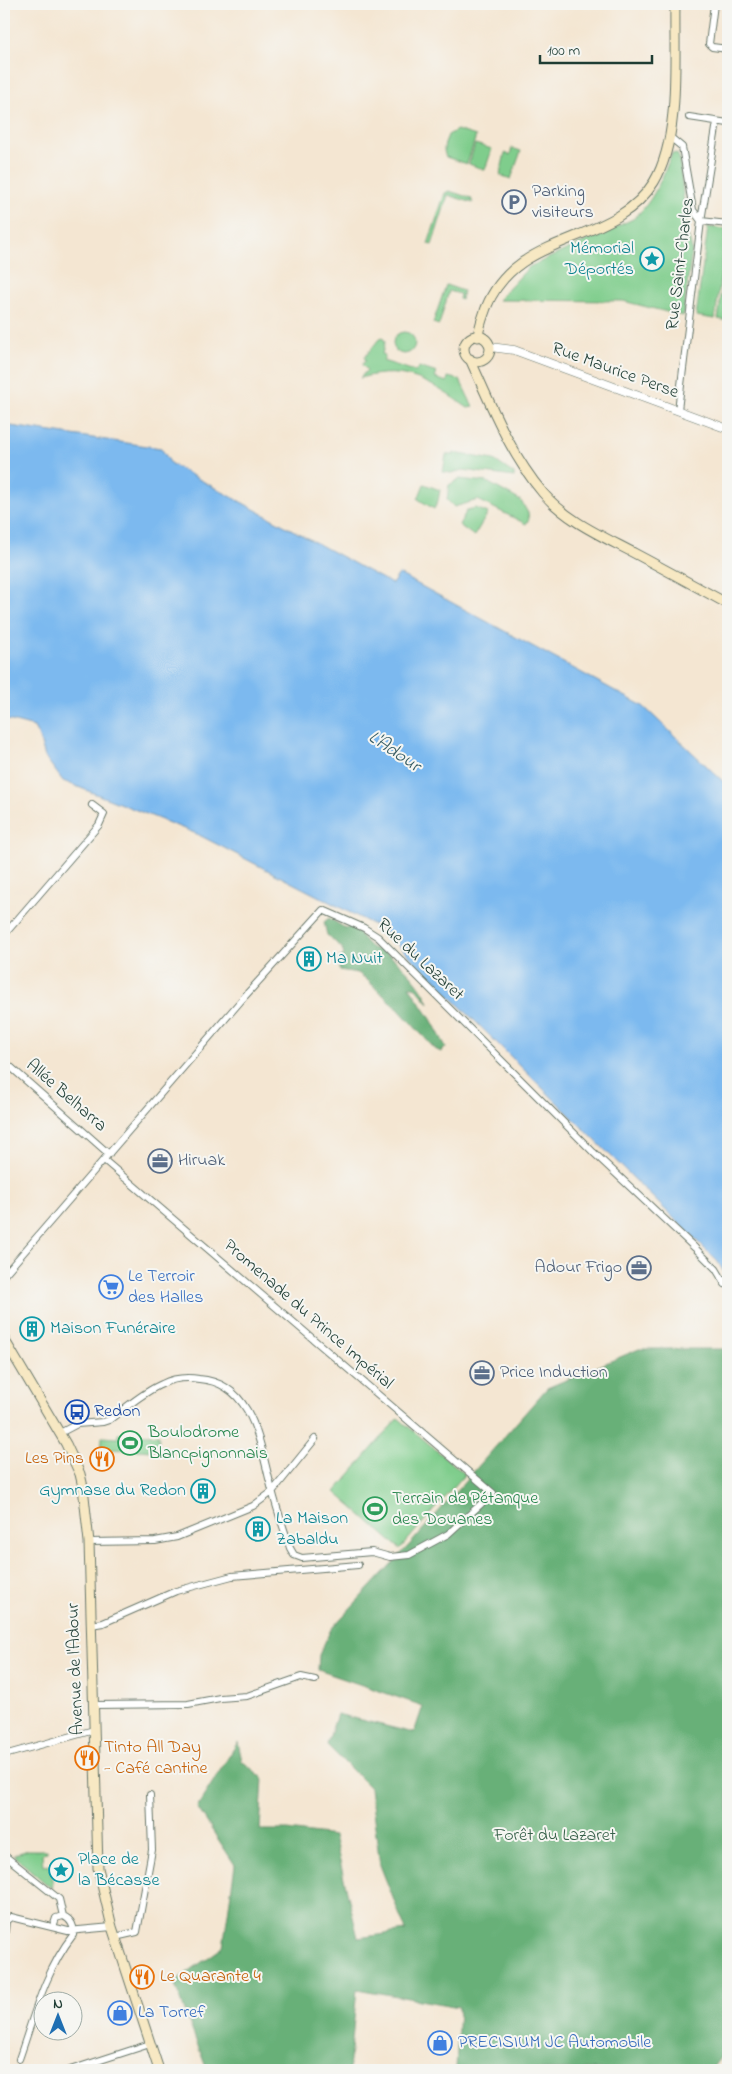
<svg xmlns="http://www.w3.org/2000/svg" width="732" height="2074" viewBox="0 0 732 2074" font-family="'Indie Flower',sans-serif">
<rect width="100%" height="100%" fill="#f6f6f2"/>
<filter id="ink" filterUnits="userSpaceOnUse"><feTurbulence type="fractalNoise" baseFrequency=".02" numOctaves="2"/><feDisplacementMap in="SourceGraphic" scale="10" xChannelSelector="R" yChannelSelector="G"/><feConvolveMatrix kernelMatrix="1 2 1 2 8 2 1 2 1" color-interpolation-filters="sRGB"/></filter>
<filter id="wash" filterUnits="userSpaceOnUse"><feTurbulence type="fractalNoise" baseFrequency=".0096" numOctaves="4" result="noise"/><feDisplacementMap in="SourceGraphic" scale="20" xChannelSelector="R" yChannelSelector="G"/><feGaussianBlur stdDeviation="1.12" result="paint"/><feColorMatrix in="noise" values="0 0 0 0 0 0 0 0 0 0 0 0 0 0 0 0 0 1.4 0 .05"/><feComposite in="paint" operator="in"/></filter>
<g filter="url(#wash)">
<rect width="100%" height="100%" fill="#f4e6d2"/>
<path fill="#7fcd8c" stroke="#4f8560" d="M457,130L476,136L467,164L446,157C442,149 445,143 448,135Z
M475,144L492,149L485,170L469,164Z
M512,148L521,151L511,179L500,175L505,153L510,155Z
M672,153L677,154L679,157L687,230L692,250L683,316L623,301L498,300L529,267L633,219C654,201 662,178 672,153Z
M449,191L471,198L473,203L448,195L432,245L428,244L445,193Z
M708,227L727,229L715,319L696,316Z
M728,245V321L718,319Z
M446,285L463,291L461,300L459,299L460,294L449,291L439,325L433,323Z
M393 343a11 11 0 1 1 22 0a11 11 0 1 1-22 0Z
M383,338L385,342L382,354L385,355L383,361L415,371L419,367L437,373L435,378L447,382L448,377L460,380L473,407L468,408C431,383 407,365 360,378L367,370L362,365L366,360L364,358L379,339Z
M454,453L494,460L514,474V477L463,470L451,473L443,472L446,455H454Z
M459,479L487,482L521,501L528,513L529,519L526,524L478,500L454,507L447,500L449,485Z
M424,484L440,490L438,501L434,509L418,499Z
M476,508L488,513L474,536L459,525L467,510Z
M398,1418L465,1474L400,1549L335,1492Z
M118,1434L159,1435L158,1451L101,1449L102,1437L118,1438Z
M28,1850H47V1852L42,1853L43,1866L49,1865L53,1884L51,1888L13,1855Z"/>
<path fill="#67b078" stroke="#437656" d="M329,918L345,928L352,927C359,932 364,941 371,947C374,950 381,949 385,952C402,964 421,983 429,1003L416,988L409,986L431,1019L446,1047L441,1052L435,1049L400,1011L365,978L358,973L339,970V958L344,955L342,948L327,935L324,922Z
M639,1349H728V2047L711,2070H456L459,2007L357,1989L349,2070H207L174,1982L223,1947L235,1865L197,1807L238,1742L242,1761L263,1778L260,1830H288L334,1836L358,1938L406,1931L380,1865L370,1788L327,1745L337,1714L414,1733L423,1706L318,1670L319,1655L331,1629L412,1542L547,1388Z"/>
<path fill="#7cb9ef" stroke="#4e7b92" d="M4,425L161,448L171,464L392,584L399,574L643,706L728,786V1280L718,1262L382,929L197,834L63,781L45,757L39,737L34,727L4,719Z"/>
</g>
<g filter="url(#ink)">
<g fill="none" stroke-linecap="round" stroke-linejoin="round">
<g stroke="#6a786b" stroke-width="8">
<path id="minor" d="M714,4L709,44L712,47L728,49
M689,117L728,123
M670,137L682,147L693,210L701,221L728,224
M678,410L701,221L717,122
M4,935L99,825L104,814L92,805
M4,1061L109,1154
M4,1275L245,996L323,910L364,928L378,937L593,1152L695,1248L716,1269L725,1284
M60,1433L77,1424L103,1422L109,1420C126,1408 143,1392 162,1384C174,1378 186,1377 199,1379C255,1383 260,1448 272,1490C277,1510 284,1529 290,1548L294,1555L302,1558L372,1552L390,1557L409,1555L448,1534L493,1493L104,1160
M89,1542L155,1541L177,1537L253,1506L272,1492L315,1439
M91,1625L103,1623L176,1591L232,1576L358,1565
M94,1705L188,1704L220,1698L247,1696L301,1677L315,1680
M4,1755L94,1730
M4,1855L59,1899L63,1916
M53,1927L56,1918L63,1916
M115,1937L137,1932L152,1850L150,1795
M4,1940L6,1921L11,1917L68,1931L112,1927
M19,2059C34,2016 45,1971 73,1935C75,1927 71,1919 63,1916
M70,2070L150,2044"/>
</g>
<g stroke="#6a786b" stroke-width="9">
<path id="tertiary" d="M490,347L514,350L728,429"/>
</g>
<g stroke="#6a786b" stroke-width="11">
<path id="secondary" d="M464 349a13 13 0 1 1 26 0a13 13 0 1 1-26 0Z
M478,337C479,326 483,317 486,308C516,230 614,247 654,182C681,137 674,56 675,4
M470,359C491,405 510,454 543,493C567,521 602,536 634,553C666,570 697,587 728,604
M4,1339L66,1444L80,1474L83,1487L89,1542L98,1868L112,1927L159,2070"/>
</g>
<use href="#minor" stroke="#fff" stroke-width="6"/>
<use href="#tertiary" stroke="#fff" stroke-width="8"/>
<use href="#secondary" stroke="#f7e8c3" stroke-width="9"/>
</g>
</g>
<defs>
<g id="parking-ring" transform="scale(1.25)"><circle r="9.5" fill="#f6f6f2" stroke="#5c6f8a" stroke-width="1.5"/><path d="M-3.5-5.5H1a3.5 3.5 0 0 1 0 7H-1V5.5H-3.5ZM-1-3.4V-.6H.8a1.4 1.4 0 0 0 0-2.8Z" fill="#5c6f8a"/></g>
<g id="sight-ring" transform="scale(1.25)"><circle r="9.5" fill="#f6f6f2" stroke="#0f9aa8" stroke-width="1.5"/><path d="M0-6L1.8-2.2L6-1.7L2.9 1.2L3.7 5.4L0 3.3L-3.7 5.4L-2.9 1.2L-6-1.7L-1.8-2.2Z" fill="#0f9aa8"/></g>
<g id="building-ring" transform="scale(1.25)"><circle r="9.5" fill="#f6f6f2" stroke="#0f9aa8" stroke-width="1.5"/><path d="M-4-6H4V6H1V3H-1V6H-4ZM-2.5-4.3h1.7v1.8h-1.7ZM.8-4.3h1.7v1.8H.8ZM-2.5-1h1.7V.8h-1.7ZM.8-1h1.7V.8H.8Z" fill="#0f9aa8"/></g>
<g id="office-ring" transform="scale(1.25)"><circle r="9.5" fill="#f6f6f2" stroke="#5c6f8a" stroke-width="1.5"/><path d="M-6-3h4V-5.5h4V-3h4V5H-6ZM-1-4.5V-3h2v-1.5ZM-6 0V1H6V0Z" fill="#5c6f8a"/></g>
<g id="supermarket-ring" transform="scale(1.25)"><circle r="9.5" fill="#f6f6f2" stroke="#3f7fe0" stroke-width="1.5"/><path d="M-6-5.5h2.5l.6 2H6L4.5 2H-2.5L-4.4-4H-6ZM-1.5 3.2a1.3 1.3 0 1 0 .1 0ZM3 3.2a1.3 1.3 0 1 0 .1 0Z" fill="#3f7fe0"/></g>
<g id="bus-ring" transform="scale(1.25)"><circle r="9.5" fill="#f6f6f2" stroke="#1a4fb4" stroke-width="1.5"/><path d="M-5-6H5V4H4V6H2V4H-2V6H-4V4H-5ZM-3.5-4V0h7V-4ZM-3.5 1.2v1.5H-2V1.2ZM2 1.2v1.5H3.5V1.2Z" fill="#1a4fb4"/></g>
<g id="stadium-ring" transform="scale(1.25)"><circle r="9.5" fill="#f6f6f2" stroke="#2e9e5b" stroke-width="1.5"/><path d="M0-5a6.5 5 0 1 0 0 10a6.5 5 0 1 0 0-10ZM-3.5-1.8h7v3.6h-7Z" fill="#2e9e5b"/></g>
<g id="restaurant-ring" transform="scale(1.25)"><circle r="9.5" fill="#f6f6f2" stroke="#e8710a" stroke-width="1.5"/><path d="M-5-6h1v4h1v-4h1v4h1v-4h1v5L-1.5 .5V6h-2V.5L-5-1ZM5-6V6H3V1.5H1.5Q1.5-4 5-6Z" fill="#e8710a"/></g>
<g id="shop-ring" transform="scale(1.25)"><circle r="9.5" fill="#f6f6f2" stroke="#3f7fe0" stroke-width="1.5"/><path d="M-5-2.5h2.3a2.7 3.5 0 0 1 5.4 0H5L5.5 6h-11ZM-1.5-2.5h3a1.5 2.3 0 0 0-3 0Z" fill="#3f7fe0"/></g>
</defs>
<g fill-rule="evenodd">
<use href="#parking-ring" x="514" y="202"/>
<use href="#sight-ring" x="652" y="259"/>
<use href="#building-ring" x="309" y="959"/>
<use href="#office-ring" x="160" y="1161"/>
<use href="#office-ring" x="639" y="1268"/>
<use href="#supermarket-ring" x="111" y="1287"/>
<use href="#building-ring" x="32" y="1329"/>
<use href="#office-ring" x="482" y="1373"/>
<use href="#bus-ring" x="77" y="1412"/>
<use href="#stadium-ring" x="130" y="1443"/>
<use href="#restaurant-ring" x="102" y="1459"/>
<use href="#building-ring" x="203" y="1491"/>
<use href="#stadium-ring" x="375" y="1509"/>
<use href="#building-ring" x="258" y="1529"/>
<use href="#restaurant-ring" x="87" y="1758"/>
<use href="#sight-ring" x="61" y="1870"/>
<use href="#restaurant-ring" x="142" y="1977"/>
<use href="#shop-ring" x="120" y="2013"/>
<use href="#shop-ring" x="440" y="2043"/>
</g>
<g text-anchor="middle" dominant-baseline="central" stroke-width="4" stroke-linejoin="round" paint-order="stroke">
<g font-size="18" fill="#4e5e75" stroke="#f6f6f2" text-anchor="start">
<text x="532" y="192">Parking<tspan x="532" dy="21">visiteurs</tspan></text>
<text x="178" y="1161">Hiruak</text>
<text x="622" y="1268" text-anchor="end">Adour Frigo</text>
<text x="500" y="1373">Price Induction</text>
</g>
<g font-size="18" fill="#0d838f" stroke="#f6f6f2" text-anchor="start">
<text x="634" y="249" text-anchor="end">Mémorial<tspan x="634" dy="21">Déportés</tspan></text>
<text x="326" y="959">Ma Nuit</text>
<text x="50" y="1329">Maison Funéraire</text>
<text x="186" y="1491" text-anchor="end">Gymnase du Redon</text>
<text x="276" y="1519">La Maison<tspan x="276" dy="21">Zabaldu</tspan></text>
<text x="78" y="1860">Place de<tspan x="78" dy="21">la Bécasse</tspan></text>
</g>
<g font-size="18" fill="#1f3d34" stroke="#f6f6f2">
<text transform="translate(681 264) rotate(-83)">Rue Saint-Charles</text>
<text transform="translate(615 371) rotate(20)">Rue Maurice Perse</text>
<text transform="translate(420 960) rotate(43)">Rue du Lazaret</text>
<text transform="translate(66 1096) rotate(41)">Allée Belharra</text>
<text transform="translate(308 1315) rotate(41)">Promenade du Prince Impérial</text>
<text transform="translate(76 1669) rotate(-92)">Avenue de l'Adour</text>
</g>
<g font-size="18" fill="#366cbe" stroke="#f6f6f2" text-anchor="start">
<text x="128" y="1277">Le Terroir<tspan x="128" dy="21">des Halles</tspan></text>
<text x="138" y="2013">La Torref</text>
<text x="458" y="2043">PRECISIUM JC Automobile</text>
</g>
<g font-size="18" fill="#164399" stroke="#f6f6f2" text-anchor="start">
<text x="94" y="1412">Redon</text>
</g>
<g font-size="18" fill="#27864d" stroke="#f6f6f2" text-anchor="start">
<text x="148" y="1433">Boulodrome<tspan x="148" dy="21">Blancpignonnais</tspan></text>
<text x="392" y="1499">Terrain de Pétanque<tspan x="392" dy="21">des Douanes</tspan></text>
</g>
<g font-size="18" fill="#c56008" stroke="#f6f6f2" text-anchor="start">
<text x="84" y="1459" text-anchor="end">Les Pins</text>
<text x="104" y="1748">Tinto All Day<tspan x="104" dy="21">- Café cantine</tspan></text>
<text x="160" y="1977">Le Quarante 4</text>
</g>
<g font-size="18" fill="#37614a" stroke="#f6f6f2">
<text x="555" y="1836">Forêt du Lazaret</text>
</g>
<g font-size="19" font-style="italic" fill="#365c63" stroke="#f6f6f2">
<text transform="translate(394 752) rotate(34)">L'Adour</text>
</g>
</g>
<rect width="732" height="2074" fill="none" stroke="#f6f6f2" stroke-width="20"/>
<g transform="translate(58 2016)"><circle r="24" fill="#f6f6f2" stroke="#a0aca6"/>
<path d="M0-4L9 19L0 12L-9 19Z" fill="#1f6fb2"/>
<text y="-8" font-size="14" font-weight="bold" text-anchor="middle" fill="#1f3d34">N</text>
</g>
<path d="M540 55v8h112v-8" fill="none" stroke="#1f3d34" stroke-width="2.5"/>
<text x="547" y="55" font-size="15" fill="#1f3d34" stroke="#f6f6f2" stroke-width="4" paint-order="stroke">100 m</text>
</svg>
